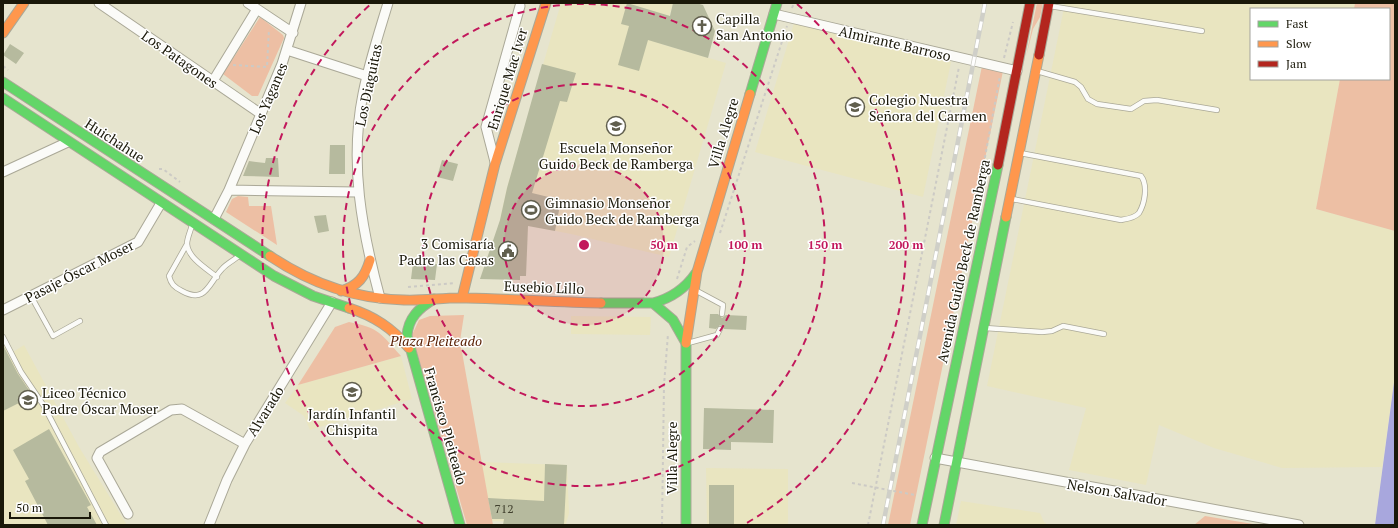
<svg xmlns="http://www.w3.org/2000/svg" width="1398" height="528" viewBox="0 0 1398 528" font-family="'PT Serif',serif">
<rect width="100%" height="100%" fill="#e6e4ce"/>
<path fill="#e9e5c0" d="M561,3H673L661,44L726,63L669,257L571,234L500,220L507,188Z
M1065,3H1355L1354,9H1251V79H1340L1316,209L1395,231V375L1382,467L1282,468L1214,448L1159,425L1146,485L1069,470L1086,408L987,386Z
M794,23L951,62L923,197L755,152Z
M571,316L651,317L650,335L571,334Z
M3,333L13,352L24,345L79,447L127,525H3Z
M401,356L412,399L310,430L304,416L285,403L298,385Z
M481,462L567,465L569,513L566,524L492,521Z
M706,468L788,469V525H707Z
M961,501L1040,513L1044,522L1048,525H956Z"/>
<path fill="#edbfa4" d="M1037,3H1043L1040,17L1033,29L1026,57Z
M1355,3H1395V231L1316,209L1340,79H1389V9H1354Z
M260,17L283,35L284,38L258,96H252L223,74Z
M982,66L1003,71L910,525H888Z
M238,196L248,197L249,206H271L277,245L226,212L232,199Z
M464,315L460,341L493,525H467L412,335L419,320L430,316Z
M349,322C380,328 381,334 401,356L298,385L335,327Z
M1205,516L1259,525H1194Z"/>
<path fill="#a8a7dd" d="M1395,375V525H1375Z"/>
<path fill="#b6ba9e" d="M627,3L670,16L673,3H696L703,5L715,31L708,58L648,40L639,71L618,65L629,26L621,24Z
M10,44L24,53L16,64L3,55Z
M542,64L576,73L567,102L560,101L532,193L561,200L555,231L528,226L526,276H520V280L480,279L500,220L507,188Z
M330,145H345V174H329Z
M266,158H278L279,177L243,176L249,161L265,163Z
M442,160L458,164L453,181L437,177Z
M326,215L329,231L318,233L314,216Z
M413,263L437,264L435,280L411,279Z
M710,314H718L722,318L726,315L747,316L746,330L724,329L720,325L716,329L709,328Z
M3,345L18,374L33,396L3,411Z
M704,408L774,410L773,443L731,442V450L703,449Z
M49,429L91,505L87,507L97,525H48L25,481L29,479L13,450Z
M545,464L567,465L564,525H503L504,519H492L488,498L544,501Z
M709,485H734V525H709Z"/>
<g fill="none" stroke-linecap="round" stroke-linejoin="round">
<g stroke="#aaa897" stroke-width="6">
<path id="lane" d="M1050,6L1202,31
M1037,71L1075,82L1081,87L1088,99L1097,104L1131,109L1144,101L1157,100L1217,110
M1012,199L1121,220C1127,219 1135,218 1139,213C1145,203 1148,185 1141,176L1020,153
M192,225C191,230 187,238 187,244C188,258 207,269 217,277
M187,244L169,276C171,284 174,287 182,291C206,304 208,284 222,269C226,264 234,260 239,256
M695,290L723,305L722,314
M31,296L53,336L80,321
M985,328L1042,332L1052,331L1063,326L1104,334
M3,337L21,372L44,406L106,525
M688,343L717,335L720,329"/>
</g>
<g stroke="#aaa897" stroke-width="11">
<path id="street" d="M99,3L261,114
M248,3L293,33
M774,14L1017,71
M287,50L367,76
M213,81L257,9
M495,162L486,127L520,6
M3,172L68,142
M229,190L357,192
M214,219L229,190L282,64L301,3
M380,298C362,231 349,163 363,94C369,63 379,33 388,3
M3,310L138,242L161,203
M935,458L1299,525
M128,514L97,458L100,452L171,410L182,409L245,444
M209,525L227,480L245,444L332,302"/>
</g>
<g stroke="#aaa897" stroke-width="11">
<path id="fast" d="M3,82L270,256
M750,94L777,3
M3,98L274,276L313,296L349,308
M434,299C419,308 408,318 407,336L460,525
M601,303H653L673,320L686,343V525
M653,303C672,298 685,289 696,273
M922,525L998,165
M944,525L1006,217"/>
</g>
<g stroke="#aaa897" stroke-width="11">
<path id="slow" d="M3,33L24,3
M1006,217L1039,55
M270,256C310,283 356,299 404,300C425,301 446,297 467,298C512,299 556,302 601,303
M341,291C358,286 365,277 370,260
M462,298L495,164L546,3
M349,308C374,316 392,328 409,348
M686,343L697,272L750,94"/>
</g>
<g stroke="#aaa897" stroke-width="11">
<path id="jam" d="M1039,55L1049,3
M998,165L1030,3"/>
</g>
<path stroke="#cccac5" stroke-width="2" stroke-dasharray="3 3" stroke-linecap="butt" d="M792,8L794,3
M1004,58L1013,22
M233,65L267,67L269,29
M3,66L8,70
M159,169H163L180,182
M975,211L1000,76
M720,233L787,26
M677,279L687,247L695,241
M408,287L455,283
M852,483L915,495
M662,525L664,385L668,334
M868,525L959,67"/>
<use href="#lane" stroke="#fbfbf8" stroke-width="4.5"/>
<use href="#street" stroke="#fbfbf8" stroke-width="9"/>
<use href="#fast" stroke="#63d668" stroke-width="9"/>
<use href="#slow" stroke="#ff974d" stroke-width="9"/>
<use href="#jam" stroke="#b3261e" stroke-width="9"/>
<g stroke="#cfcfc8" stroke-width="4.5">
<path id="rail" d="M883,525L985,3"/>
</g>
<use href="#rail" stroke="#fff" stroke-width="3" stroke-dasharray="9" stroke-linecap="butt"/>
</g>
<circle cx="584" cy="245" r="80" fill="#c2185b" fill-opacity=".12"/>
<g fill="none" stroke="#c2185b" stroke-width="2" stroke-dasharray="7 5">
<circle cx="584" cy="245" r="80"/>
<circle cx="584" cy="245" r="161"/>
<circle cx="584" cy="245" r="241"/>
<path d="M423 524A322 322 0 0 1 371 4M797 4A322 322 0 0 1 745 524"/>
</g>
<defs>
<g id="church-ring" transform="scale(1)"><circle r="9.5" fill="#fff" stroke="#615f4e" stroke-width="1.5"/><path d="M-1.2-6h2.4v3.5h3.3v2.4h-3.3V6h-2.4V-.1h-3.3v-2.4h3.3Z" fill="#615f4e"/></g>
<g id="school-ring" transform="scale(1)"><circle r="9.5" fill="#fff" stroke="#615f4e" stroke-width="1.5"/><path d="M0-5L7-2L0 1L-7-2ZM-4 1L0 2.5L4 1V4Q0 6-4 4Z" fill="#615f4e"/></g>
<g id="stadium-ring" transform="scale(1)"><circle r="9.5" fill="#fff" stroke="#615f4e" stroke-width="1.5"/><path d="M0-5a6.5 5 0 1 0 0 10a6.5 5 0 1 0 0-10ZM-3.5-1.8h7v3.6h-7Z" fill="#615f4e"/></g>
<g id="civic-ring" transform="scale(1)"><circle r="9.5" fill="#fff" stroke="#615f4e" stroke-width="1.5"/><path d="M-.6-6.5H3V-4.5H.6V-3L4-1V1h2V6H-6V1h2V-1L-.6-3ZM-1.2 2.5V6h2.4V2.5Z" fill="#615f4e"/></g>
</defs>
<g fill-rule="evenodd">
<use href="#church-ring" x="702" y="26"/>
<use href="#school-ring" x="855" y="107"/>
<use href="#school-ring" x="616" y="126"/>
<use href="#stadium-ring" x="531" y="210"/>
<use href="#civic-ring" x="508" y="251"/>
<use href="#school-ring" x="352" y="392"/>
<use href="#school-ring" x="28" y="400"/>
</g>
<g text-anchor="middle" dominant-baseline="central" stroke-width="3" stroke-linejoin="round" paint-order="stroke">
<g font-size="12" fill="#41402e">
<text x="504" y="508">712</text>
</g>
<g font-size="14" fill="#1a1809" stroke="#fff" text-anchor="start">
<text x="716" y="18">Capilla<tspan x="716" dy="16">San Antonio</tspan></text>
<text x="869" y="99">Colegio Nuestra<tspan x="869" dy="16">Señora del Carmen</tspan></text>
<text x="616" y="147" text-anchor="middle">Escuela Monseñor<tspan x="616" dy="16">Guido Beck de Ramberga</tspan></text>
<text x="545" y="202">Gimnasio Monseñor<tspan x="545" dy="16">Guido Beck de Ramberga</tspan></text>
<text x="494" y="243" text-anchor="end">3 Comisaría<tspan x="494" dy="16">Padre las Casas</tspan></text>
<text x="42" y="392">Liceo Técnico<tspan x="42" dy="16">Padre Óscar Moser</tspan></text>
<text x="352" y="413" text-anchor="middle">Jardín Infantil<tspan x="352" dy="16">Chispita</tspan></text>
</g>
<g font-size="14" fill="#1a1809" stroke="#fff">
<text transform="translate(895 43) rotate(13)">Almirante Barroso</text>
<text transform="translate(180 59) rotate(35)">Los Patagones</text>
<text transform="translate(507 79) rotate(-73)">Enrique Mac Iver</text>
<text transform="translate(368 85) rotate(-78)">Los Diaguitas</text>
<text transform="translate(268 98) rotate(-67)">Los Yaganes</text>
<text transform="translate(723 133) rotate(-73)">Villa Alegre</text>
<text transform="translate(115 140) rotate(33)">Huichahue</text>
<text transform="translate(963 261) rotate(-78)">Avenida Guido Beck de Ramberga</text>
<text transform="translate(79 271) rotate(-27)">Pasaje Óscar Moser</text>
<text transform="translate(544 287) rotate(2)">Eusebio Lillo</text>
<text transform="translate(265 411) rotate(-58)">Alvarado</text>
<text transform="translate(446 426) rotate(74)">Francisco Pleiteado</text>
<text transform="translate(671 458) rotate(-90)">Villa Alegre</text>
<text transform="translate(1117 492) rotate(10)">Nelson Salvador</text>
</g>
<g font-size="14" font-style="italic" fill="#571d01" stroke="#fff">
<text x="436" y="340">Plaza Pleiteado</text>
</g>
</g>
<circle cx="584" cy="245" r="6" fill="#c2185b" stroke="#fff" stroke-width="2"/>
<g font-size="12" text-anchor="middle" font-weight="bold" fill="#c2185b" stroke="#fff" stroke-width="3" stroke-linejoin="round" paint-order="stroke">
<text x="664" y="249">50 m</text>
<text x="745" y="249">100 m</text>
<text x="825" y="249">150 m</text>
<text x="906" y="249">200 m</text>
</g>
<rect width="1398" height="528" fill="none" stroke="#1a1809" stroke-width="8"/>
<rect x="1250" y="8" width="140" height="72" fill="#ffffff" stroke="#a3a39d"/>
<rect x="1258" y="21" width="20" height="6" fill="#63d668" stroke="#a3a39d"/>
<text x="1286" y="28" font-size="12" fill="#1a1809">Fast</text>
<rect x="1258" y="41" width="20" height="6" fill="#ff974d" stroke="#a3a39d"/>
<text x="1286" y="48" font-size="12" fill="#1a1809">Slow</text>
<rect x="1258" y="61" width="20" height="6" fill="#b3261e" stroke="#a3a39d"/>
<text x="1286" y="68" font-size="12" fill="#1a1809">Jam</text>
<path d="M10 512v6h80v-6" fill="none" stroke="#1a1809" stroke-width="2"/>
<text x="16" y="512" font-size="12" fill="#1a1809" stroke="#ffffff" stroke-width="3" paint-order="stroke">50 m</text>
</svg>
